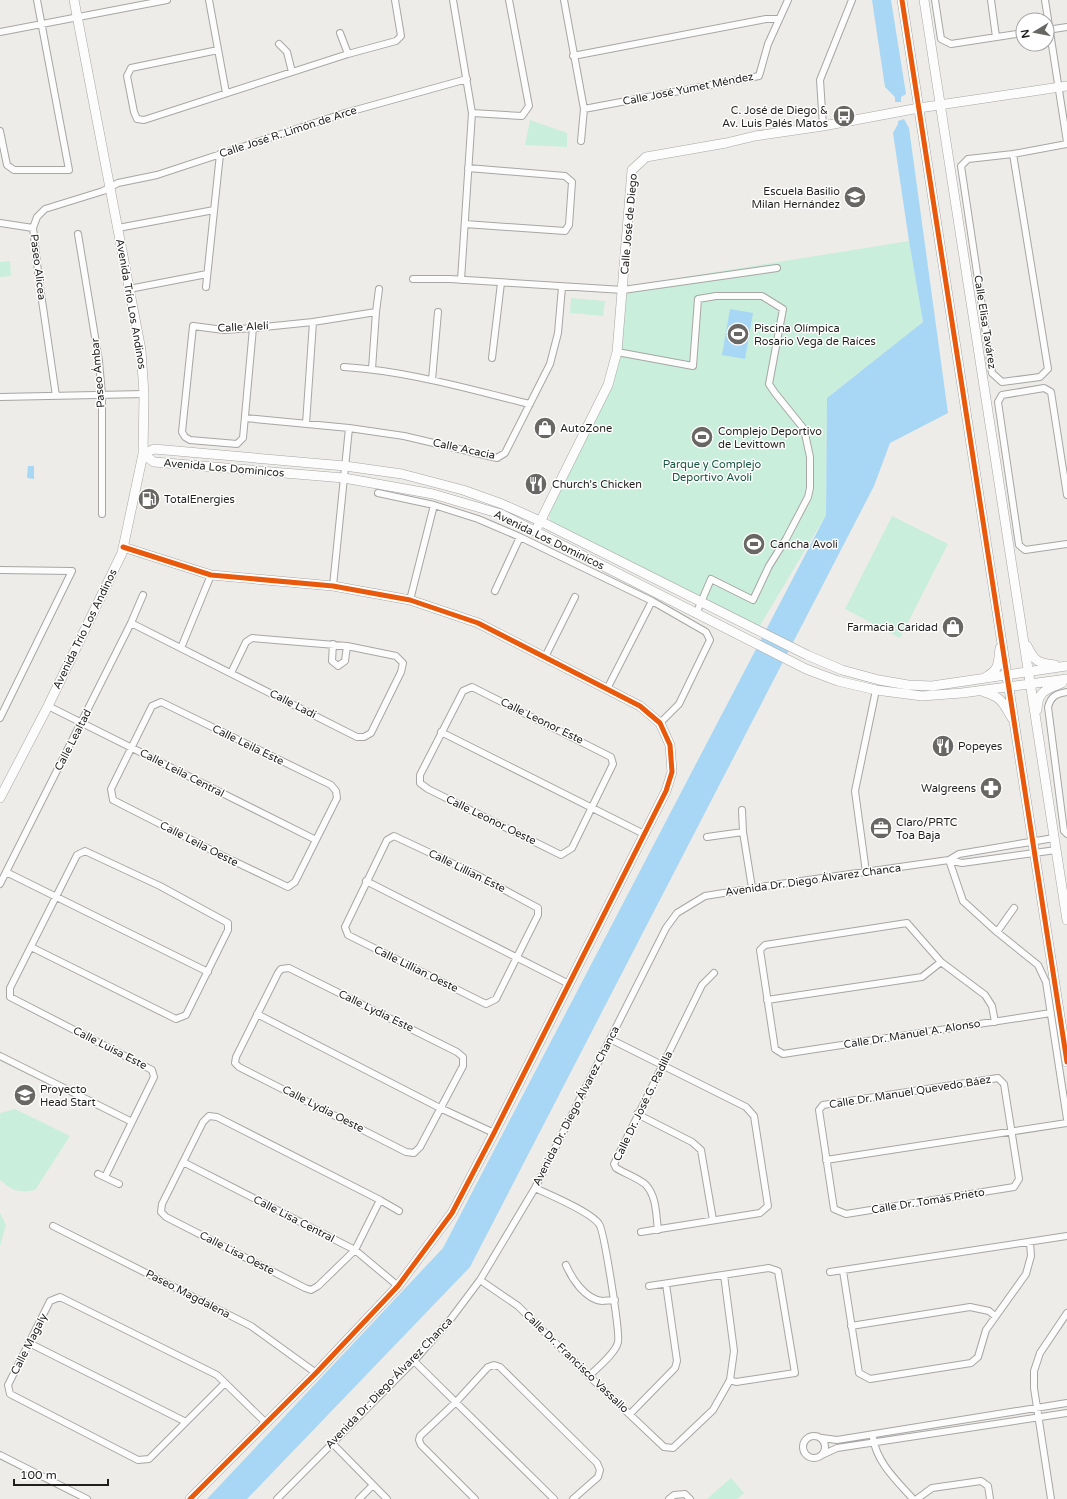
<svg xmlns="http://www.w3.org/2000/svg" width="1067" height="1499" viewBox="0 0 1067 1499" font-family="'Varela Round',sans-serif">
<rect width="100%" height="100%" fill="#eeece9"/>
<path fill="#c9eedc" d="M530,120L567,133V147L525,145Z
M909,241L923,322L827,398L826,515L758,629L550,522L549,516L552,505L609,386L625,296L627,291L634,285Z
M10,261L11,276L0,277V262Z
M571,298L605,301L603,316L570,313Z
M892,516L948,544L900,638L845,609Z
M15,1109L70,1136L35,1190C18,1193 13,1191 0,1180V1113Z
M0,1213L6,1225L0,1246Z
M731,1478L744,1493L737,1499H707Z"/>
<path fill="#a7d7f4" d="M872,0H891L906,94L901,97V102H895V97L885,87Z
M904,119L909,128L948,413L890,443L874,486L470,1267L247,1499H207L443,1248L826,515L827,398L923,322L909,241L893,133L898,124V121Z
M730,309L753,313L745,359L722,355Z
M28,466H34V479L27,478Z"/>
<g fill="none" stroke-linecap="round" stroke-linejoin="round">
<g stroke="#a7a6a4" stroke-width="8">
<path id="street" d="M209,0L226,93
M453,0L472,113L461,280
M564,0L584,109L581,141
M935,0L941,39L951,44L1023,33
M991,0L996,37
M1045,0L1067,142
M1047,30L1067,27
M0,32L167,0
M340,33L348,54
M279,44L287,52L292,72
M218,50L131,68L127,76L134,112L137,119L144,120L348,54L396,41L401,36L395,0
M573,56L766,19H779
M584,109L759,76L768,44L788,0
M472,113L522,116L529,106L509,0
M823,126L820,80L852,0
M0,131L7,165L14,170H69L37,0
M1013,154L1048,369L1040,377L1002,382L992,373L961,166L968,159L1013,154L1067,144
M0,223L33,228
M465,224L565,231L569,225L572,182L565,176L468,168
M118,228L214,210
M78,234L99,361L102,395V514
M413,279H450L623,290L777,268
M206,287L220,154
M129,289L207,274
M253,328L243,438L237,444L190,440L185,437L182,432L193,326L224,330L253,328L313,322L376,312
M617,352L693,366L698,299L716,296H762L783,309L769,384L775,393L804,429L810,457V488L808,497L786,539L769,566L753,600L711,579L696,614
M492,358L501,283
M344,367C408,371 468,389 530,404
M372,369L376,312L379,289
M432,380L438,312
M56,396L39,280L33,228L37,217L45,209L103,191L118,183L157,175L345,113L467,79
M0,397L144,394
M245,418L349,428L404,436L497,458L505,453L550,364L558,333L562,287
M306,424L313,322
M378,493L434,505L478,519L520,537L652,601L706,632L710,640L679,704L660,723
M1067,495L1051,392L1044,388L1002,395L998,402L1019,545L1025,550L1067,544
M0,570L72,571L0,718
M333,586L349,428
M495,591L520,537
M410,600L434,505
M131,623L357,737H364L371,733L401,672L403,663L396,656L347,646L252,638L246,642L231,673
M333,644L332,661L338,666L345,661L347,646
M181,648L211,575
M545,657L575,597
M472,687L611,757L613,764L572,848L561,855L428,789L420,783V775L463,691Z
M607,689L652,601
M1067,692C1056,694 1051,696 1048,707L1064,831L1067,834
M161,702L331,785L336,791L337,798L295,882L288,887L221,855L113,800L111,789L152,706Z
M48,706L316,840
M441,732L644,834
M742,810L743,832L752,888
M394,836L475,874L538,908V915L496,999L486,1004L348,935L345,927L387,840Z
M707,837L743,832
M949,860L963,901L997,932L1038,965L1046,982L1067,1119
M949,860L959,854L1054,838
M6,872L208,972
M866,872L855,791L876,690
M366,881L569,984
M0,884L131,623L143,595
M997,932L1014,908
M31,947L176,1019L186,1015L228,930V923L160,886L85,851L77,855L10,988V997L152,1070L154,1077L105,1177
M289,968L457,1052L463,1057V1066L420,1147L414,1153L406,1152L239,1067L235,1063L236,1057L278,973L281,969Z
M767,1000L922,977L941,962
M257,1014L440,1108L494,1133
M995,1022L992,1006L985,995L941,962L907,923L765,945L760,950L775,1049L783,1054L1051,1013
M610,1039L746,1107L754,1116L768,1206L760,1213L641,1232
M0,1056L132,1122
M998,1078L1004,1084L1019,1179L1014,1187L846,1214L834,1209L819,1110L823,1105Z
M637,1114L692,1142L701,1150L713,1220
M826,1160L1067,1123
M183,1162L355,1250L398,1286
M98,1174L119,1184
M535,1188C550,1195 591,1212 599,1224C604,1230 620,1332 618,1342C616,1353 597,1368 589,1376
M380,1200L355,1250L318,1286L311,1290L305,1288L166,1217L161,1212L162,1204L203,1122L209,1116L217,1117L380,1200L399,1211
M53,1226L251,1326L316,1373
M658,1230C656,1216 657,1197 646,1185C640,1179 624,1173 616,1168L614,1164L702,985L714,973
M566,1265C572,1279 585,1299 602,1301C606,1301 610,1300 615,1300
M843,1271L859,1373L870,1379L971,1363L978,1357L986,1330L1026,1274L1031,1256L1030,1242
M830,1272L1067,1236
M480,1280L518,1306L589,1376L664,1447L673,1448L713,1410L730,1380L734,1351L724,1275
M649,1286L769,1268L778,1271L795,1373L736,1382L730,1380
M851,1326L970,1307L989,1311L995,1316
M29,1343L186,1422
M414,1361L554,1499
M225,1383L149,1459L138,1460L10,1394L8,1385L50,1301L60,1297L217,1375L266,1423
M630,1414L675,1368L677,1361L666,1284
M803 1447a11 11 0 1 1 22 0a11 11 0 1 1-22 0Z
M822,1438L837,1440L1067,1403
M873,1438C877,1463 897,1481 913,1499
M332,1443L387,1499
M0,1455L87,1499
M822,1455L837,1448L1067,1413
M277,1499L414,1361L450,1320L480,1280L535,1188L666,928L677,913L705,896L773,885L949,860L962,863L1056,850
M359,1499L373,1485
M475,1499L421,1445L419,1440L420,1436L456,1402L488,1367L494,1365L500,1367L597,1463L600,1470L598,1477L573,1499
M669,1499L674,1495L685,1494L690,1499
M917,1499L932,1488L981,1481L988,1486L990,1499
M1051,1499L1034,1388V1371L1040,1353L1067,1313"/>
</g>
<g stroke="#a7a6a4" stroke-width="10">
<path id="secondary" d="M902,0L1067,1062
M924,0L1067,920
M143,454L154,462L344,478L433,494L501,514L806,669L838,681L876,690L922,696L962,693L1067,679
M143,454L154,449L345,466L402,474L463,490L502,504L540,521L807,655L842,670L879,680L908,685L932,686L1067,666
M538,526L608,385L617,352L632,170L646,157L726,143L755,136L823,126L919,108L1067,86
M123,547L211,575L333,586L410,600L478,623L640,706L660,723L670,745L672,772L666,791L494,1133L452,1213L398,1286L316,1373L190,1499
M1027,646C1035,662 1038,663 1055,665
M986,677C1000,669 998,663 1000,648
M984,692C1003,698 1002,702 1012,718
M1037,710C1038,690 1046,690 1062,683
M0,798L48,706L122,553L143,454L144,394L141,350L74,0"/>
</g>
<use href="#street" stroke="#fcfcfc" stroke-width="6"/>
<use href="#secondary" stroke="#fcfcfc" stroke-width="9"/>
<g stroke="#fff" stroke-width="8">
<path id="cycleway" d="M902,0L1067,1062
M123,547L211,575L333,586L410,600L478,623L640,706L660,723L670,745L672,772L666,791L494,1133L452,1213L398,1286L316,1373L190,1499"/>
</g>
<use href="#cycleway" stroke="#e8590c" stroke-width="5"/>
</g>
<defs>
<g id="bus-disc" transform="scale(1.15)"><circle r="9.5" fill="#686764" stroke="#fff"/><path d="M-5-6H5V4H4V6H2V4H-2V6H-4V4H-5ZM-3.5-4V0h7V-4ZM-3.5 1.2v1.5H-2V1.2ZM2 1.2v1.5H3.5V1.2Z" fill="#fff"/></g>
<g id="school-disc" transform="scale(1.15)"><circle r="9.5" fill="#686764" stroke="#fff"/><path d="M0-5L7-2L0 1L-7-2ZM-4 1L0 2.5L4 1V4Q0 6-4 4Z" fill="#fff"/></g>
<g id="stadium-disc" transform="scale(1.15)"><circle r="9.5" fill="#686764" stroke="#fff"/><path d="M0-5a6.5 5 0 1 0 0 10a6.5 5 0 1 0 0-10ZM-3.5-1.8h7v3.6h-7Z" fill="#fff"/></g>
<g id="shop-disc" transform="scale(1.15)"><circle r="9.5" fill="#686764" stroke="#fff"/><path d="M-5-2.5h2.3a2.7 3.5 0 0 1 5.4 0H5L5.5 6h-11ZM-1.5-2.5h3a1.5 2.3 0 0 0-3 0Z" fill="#fff"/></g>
<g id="restaurant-disc" transform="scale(1.15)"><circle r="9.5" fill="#686764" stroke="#fff"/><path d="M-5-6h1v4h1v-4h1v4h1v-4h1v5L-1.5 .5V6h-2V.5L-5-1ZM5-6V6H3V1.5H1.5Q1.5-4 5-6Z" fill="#fff"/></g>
<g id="fuel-disc" transform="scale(1.15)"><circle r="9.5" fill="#686764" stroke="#fff"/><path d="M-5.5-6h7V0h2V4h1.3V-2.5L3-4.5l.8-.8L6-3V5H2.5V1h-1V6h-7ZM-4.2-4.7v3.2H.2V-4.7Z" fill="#fff"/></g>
<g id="pharmacy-disc" transform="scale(1.15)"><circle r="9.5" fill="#686764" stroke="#fff"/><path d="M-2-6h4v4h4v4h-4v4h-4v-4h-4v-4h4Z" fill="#fff"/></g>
<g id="office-disc" transform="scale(1.15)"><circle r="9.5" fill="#686764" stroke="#fff"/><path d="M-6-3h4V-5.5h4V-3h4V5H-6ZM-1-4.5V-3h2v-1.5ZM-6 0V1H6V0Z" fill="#fff"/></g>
</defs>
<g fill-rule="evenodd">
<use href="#bus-disc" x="844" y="116"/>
<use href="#school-disc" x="855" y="197"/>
<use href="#stadium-disc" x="738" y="334"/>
<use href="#shop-disc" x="545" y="428"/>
<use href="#stadium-disc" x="702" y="437"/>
<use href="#restaurant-disc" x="536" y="484"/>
<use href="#fuel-disc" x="149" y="499"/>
<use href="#stadium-disc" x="754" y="544"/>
<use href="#shop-disc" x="953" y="627"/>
<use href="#restaurant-disc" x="943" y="746"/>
<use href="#pharmacy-disc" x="991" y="788"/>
<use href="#office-disc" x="881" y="828"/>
<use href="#school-disc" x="25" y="1095"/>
</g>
<g text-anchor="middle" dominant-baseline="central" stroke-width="3" stroke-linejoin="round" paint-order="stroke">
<g font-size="11" fill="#201f1d" stroke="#fff">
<text transform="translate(688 89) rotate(-11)">Calle José Yumet Méndez</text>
<text transform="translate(288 132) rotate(-18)">Calle José R. Limón de Arce</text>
<text transform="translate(629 224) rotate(-85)">Calle José de Diego</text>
<text transform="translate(38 267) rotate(83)">Paseo Alicea</text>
<text transform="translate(131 304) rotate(80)">Avenida Trío Los Andinos</text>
<text transform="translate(985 322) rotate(81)">Calle Elisa Tavárez</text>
<text transform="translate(243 327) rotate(-3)">Calle Alelí</text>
<text transform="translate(98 373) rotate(-95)">Paseo Ámbar</text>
<text transform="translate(464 449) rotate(12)">Calle Acacia</text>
<text transform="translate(224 468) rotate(5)">Avenida Los Dominicos</text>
<text transform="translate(549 540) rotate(26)">Avenida Los Dominicos</text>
<text transform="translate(85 629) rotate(-64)">Avenida Trío Los Andinos</text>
<text transform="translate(293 704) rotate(27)">Calle Ladi</text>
<text transform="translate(542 721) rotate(26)">Calle Leonor Este</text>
<text transform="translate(73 740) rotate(-63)">Calle Lealtad</text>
<text transform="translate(248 745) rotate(26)">Calle Leila Este</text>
<text transform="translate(182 773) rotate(27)">Calle Leila Central</text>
<text transform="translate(491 820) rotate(26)">Calle Leonor Oeste</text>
<text transform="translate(199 844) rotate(27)">Calle Leila Oeste</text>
<text transform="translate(467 871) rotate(26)">Calle Lillian Este</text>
<text transform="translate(813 880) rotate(-8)">Avenida Dr. Diego Álvarez Chanca</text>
<text transform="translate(416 969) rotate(26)">Calle Lillian Oeste</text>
<text transform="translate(376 1011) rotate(26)">Calle Lydia Este</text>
<text transform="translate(912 1034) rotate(-9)">Calle Dr. Manuel A. Alonso</text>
<text transform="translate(110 1048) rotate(27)">Calle Luisa Este</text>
<text transform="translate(910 1092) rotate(-9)">Calle Dr. Manuel Quevedo Báez</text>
<text transform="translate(576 1106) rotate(-63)">Avenida Dr. Diego Álvarez Chanca</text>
<text transform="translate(643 1106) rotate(-64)">Calle Dr. José G. Padilla</text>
<text transform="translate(323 1109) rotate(27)">Calle Lydia Oeste</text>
<text transform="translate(928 1201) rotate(-9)">Calle Dr. Tomás Prieto</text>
<text transform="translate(294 1219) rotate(27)">Calle Lisa Central</text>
<text transform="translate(237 1253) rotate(27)">Calle Lisa Oeste</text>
<text transform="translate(188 1294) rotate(27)">Paseo Magdalena</text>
<text transform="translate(29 1344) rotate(-63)">Calle Magaly</text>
<text transform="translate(576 1362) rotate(44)">Calle Dr. Francisco Vassallo</text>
<text transform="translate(389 1383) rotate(-46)">Avenida Dr. Diego Álvarez Chanca</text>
</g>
<g font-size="11" fill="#201f1d" stroke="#fff" text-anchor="start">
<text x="828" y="110" text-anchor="end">C. José de Diego &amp;<tspan x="828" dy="13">Av. Luis Palés Matos</tspan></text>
<text x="840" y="191" text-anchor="end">Escuela Basilio<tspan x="840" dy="13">Milan Hernández</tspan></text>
<text x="754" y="328">Piscina Olímpica<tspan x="754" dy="13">Rosario Vega de Raíces</tspan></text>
<text x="560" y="428">AutoZone</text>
<text x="718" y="431">Complejo Deportivo<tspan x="718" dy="13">de Levittown</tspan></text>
<text x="552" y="484">Church's Chicken</text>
<text x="164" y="499">TotalEnergies</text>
<text x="770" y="544">Cancha Avoli</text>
<text x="938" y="627" text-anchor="end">Farmacia Caridad</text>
<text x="958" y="746">Popeyes</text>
<text x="976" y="788" text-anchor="end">Walgreens</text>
<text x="896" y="822">Claro/PRTC<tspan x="896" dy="13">Toa Baja</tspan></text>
<text x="40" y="1089">Proyecto<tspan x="40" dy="13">Head Start</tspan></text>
</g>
<g font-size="11" fill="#17563f" stroke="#fff">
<text x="712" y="464">Parque y Complejo<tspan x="712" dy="13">Deportivo Avoli</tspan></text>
</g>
</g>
<g transform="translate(1035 32) rotate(260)"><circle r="19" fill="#ffffff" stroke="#a6a5a5"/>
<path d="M0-3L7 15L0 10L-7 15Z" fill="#686764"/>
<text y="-6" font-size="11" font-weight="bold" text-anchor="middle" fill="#201f1d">N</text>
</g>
<path d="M14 1479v6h94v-6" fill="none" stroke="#201f1d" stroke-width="2"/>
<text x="20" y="1479" font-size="12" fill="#201f1d" stroke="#ffffff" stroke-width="3" paint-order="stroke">100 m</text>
</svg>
